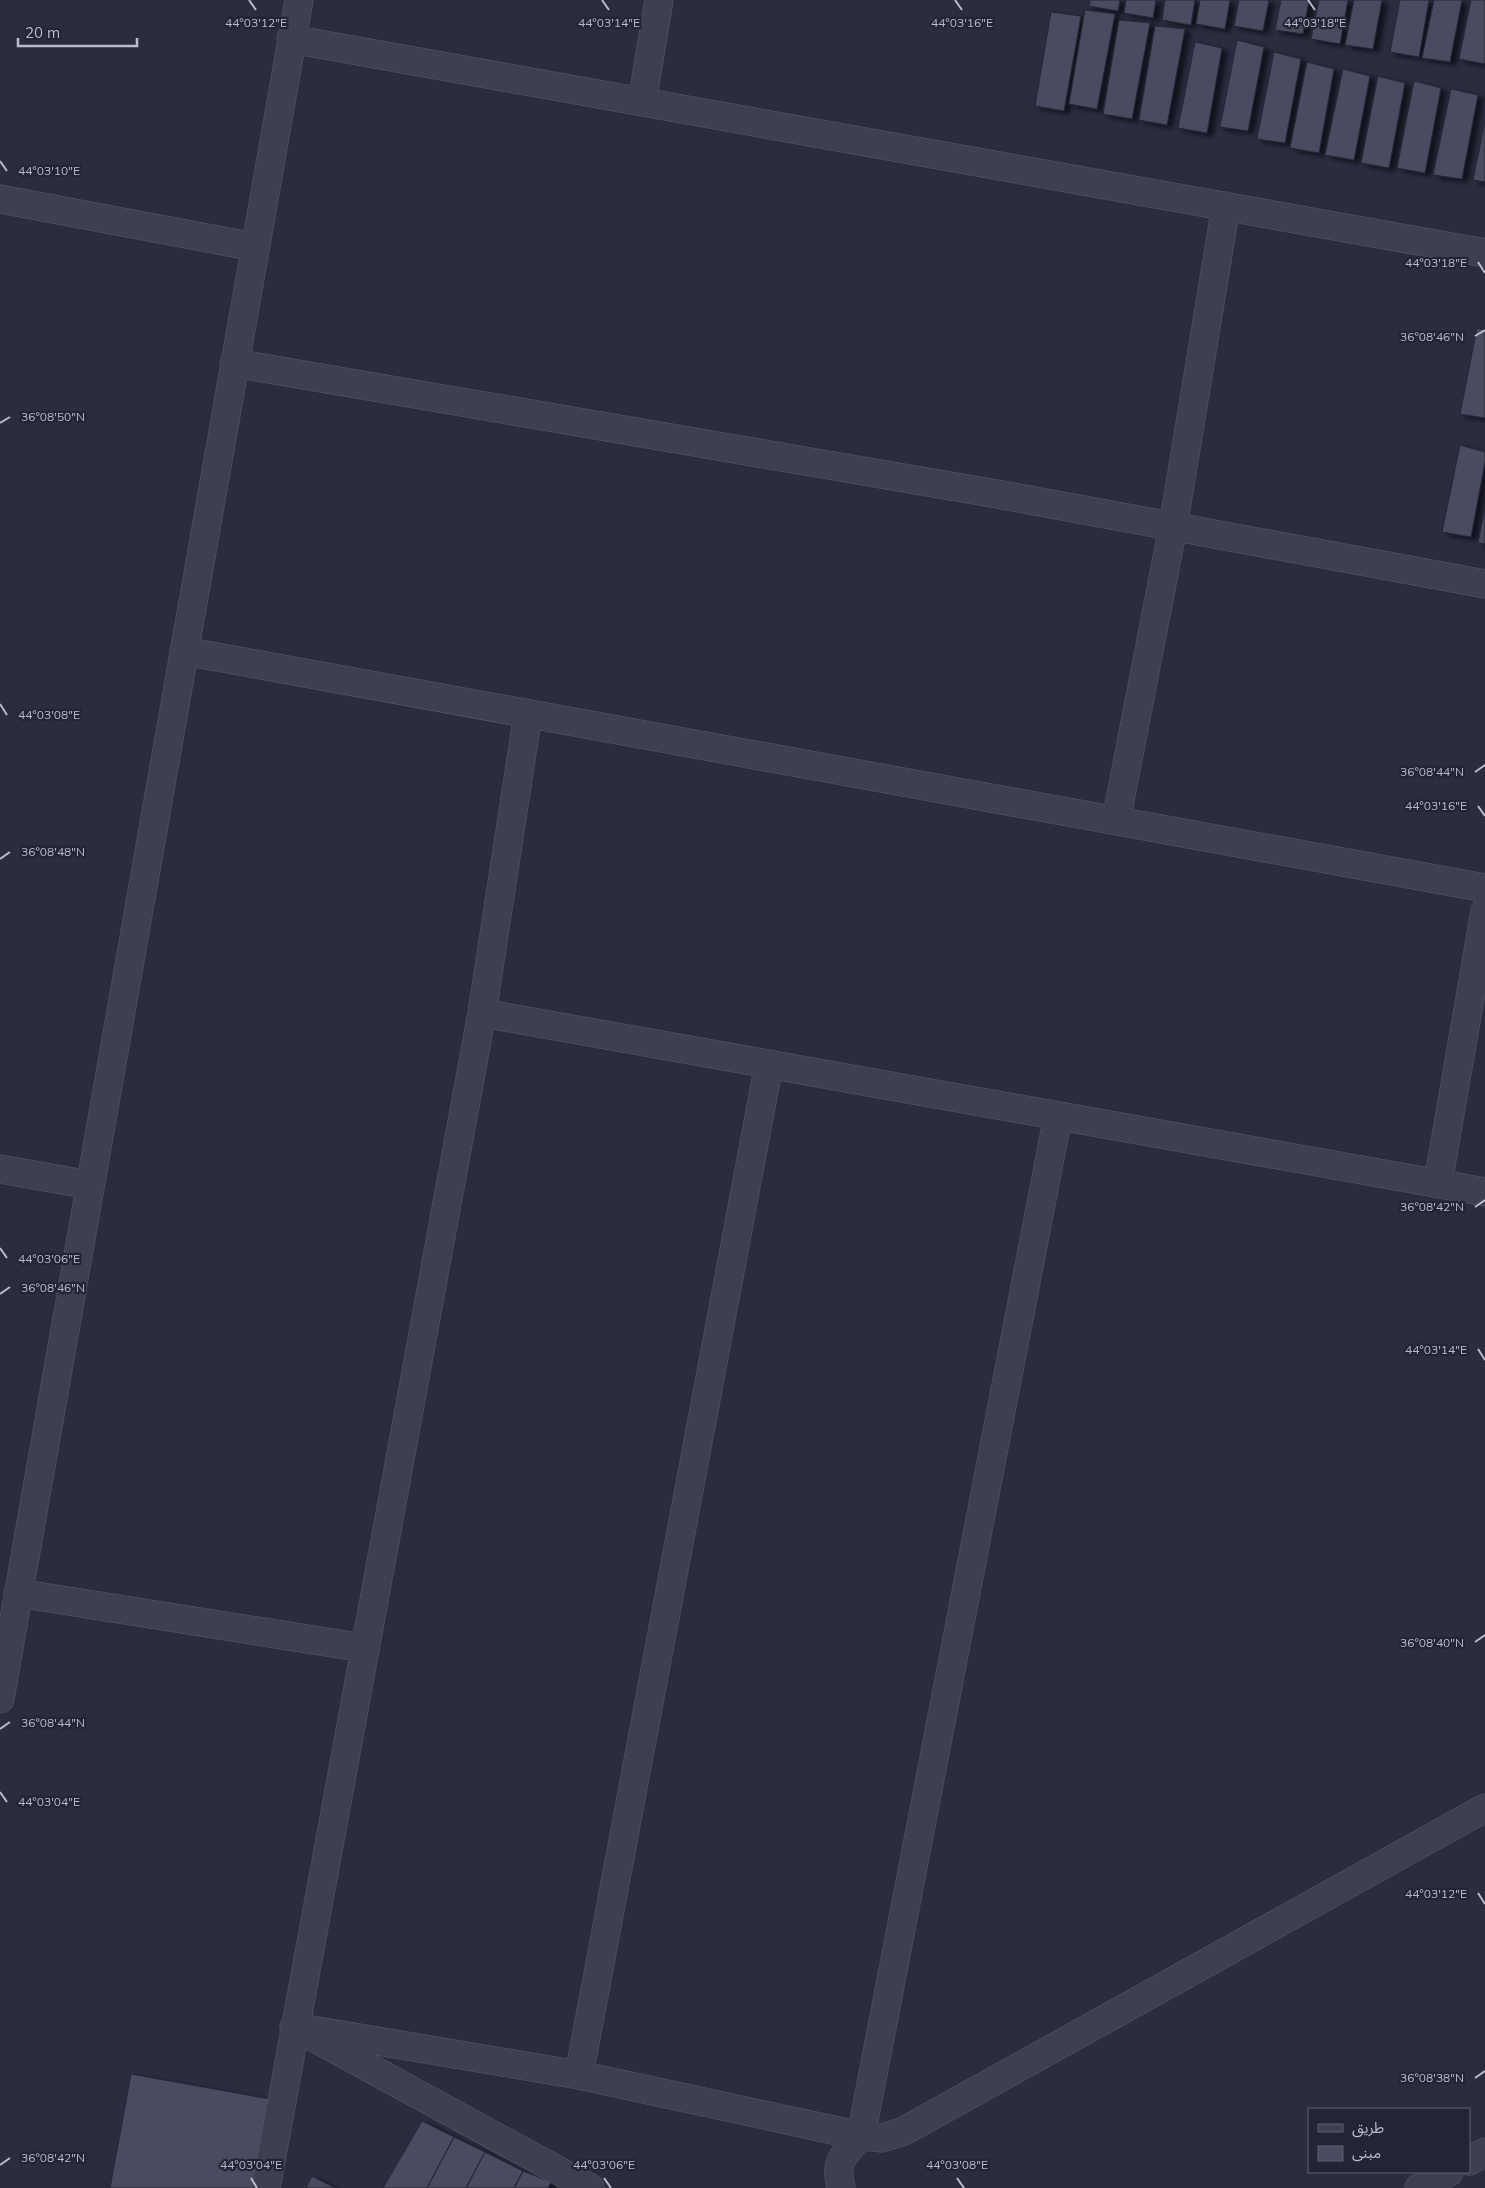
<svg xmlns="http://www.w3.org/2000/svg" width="1485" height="2188" viewBox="0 0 1485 2188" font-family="Mulish,'Noto Sans Arabic',sans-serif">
<defs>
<filter id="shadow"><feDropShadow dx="5.5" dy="3" stdDeviation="2.5" flood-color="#0009"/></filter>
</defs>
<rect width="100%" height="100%" fill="#2a2c40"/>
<path fill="#4a4b61" stroke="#252637" filter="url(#shadow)" d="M1090,0H1120L1118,11L1089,6Z
M1126,0H1156L1153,18L1124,13Z
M1165,0H1195L1191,25L1162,20Z
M1200,0H1230L1225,29L1196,24Z
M1239,0H1269L1263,31L1234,26Z
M1281,0H1309L1303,34L1275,30Z
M1319,0H1348L1340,44L1311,39Z
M1354,0H1382L1373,49L1345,45Z
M1400,0H1429L1419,57L1390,52Z
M1434,0H1462L1450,62L1422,58Z
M1471,0H1485V64L1459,59Z
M1085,10L1115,14L1097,109L1069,104Z
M1051,12L1081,16L1064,111L1035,106Z
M1119,20L1150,23L1132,119L1103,114Z
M1155,26L1185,29L1167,125L1139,120Z
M1237,40L1264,47L1248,131L1220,127Z
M1195,42L1222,48L1207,133L1178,128Z
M1274,52L1301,59L1285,143L1257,139Z
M1307,62L1334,69L1319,153L1290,148Z
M1343,69L1370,76L1354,160L1325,155Z
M1378,76L1405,83L1389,168L1361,163Z
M1414,81L1441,88L1425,173L1397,168Z
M1451,89L1478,95L1462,179L1433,175Z
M1485,121V182L1473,180Z
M1477,328L1485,330V418L1460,414Z
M1460,445L1485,452V462L1471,537L1442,532Z
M1485,507V544L1478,543Z
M131,2074L270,2099L254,2188H110Z
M422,2121L454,2137L427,2188H383Z
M454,2137L485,2152L466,2188H427Z
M485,2152L523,2171L514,2188H466Z
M523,2171L551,2182L548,2188H514Z
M312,2176L335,2188H306Z"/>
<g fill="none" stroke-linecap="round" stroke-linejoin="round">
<g stroke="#595a6a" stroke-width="29">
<path id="minor" d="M291,39L1485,253
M642,102L659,0
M0,199L255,247
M234,363L997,494L1485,584
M184,651L1485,888
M1116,821L1173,527L1226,206
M482,1013L1485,1192
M0,1169L90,1185
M1438,1183L1485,911
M18,1593L364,1648
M0,1699L299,0
M294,2027L579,2075L861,2136L882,2138L904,2131L1485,1808
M313,2037L590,2188
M579,2075L769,1064
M1469,2161L1485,2152
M266,2188L482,1013L528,714
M841,2188C834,2162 844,2154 861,2136L1058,1116
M1419,2188L1449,2172"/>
</g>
<use href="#minor" stroke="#3e3f50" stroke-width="28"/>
</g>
<path fill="none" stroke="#bbbbca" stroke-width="2" d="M249,0L256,10M602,0L609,10M955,0L962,10M1308,0L1315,10M0,161L7,171M1478,262L1485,273M1475,336L1485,330M0,423L10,417M0,704L7,715M1475,772L1485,765M1478,806L1485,816M0,859L10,852M1475,1207L1485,1200M0,1248L7,1258M0,1294L10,1287M1478,1349L1485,1360M1475,1642L1485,1635M0,1729L10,1722M0,1792L7,1802M1478,1893L1485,1904M1475,2078L1485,2071M0,2165L10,2158M251,2178L257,2188M604,2178L611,2188M957,2178L964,2188"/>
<g font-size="12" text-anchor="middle" fill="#bbbbca" stroke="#232435" stroke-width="4.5" stroke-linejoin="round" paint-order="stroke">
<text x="1315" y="27">44°03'18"E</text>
<text x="256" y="27">44°03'12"E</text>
<text x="609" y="27">44°03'14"E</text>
<text x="962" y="27">44°03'16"E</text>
<text x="49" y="175">44°03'10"E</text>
<text x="1436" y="267">44°03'18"E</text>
<text x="1432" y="341">36°08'46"N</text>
<text x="53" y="421">36°08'50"N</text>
<text x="49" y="719">44°03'08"E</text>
<text x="1432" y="776">36°08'44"N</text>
<text x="1436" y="810">44°03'16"E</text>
<text x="53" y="856">36°08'48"N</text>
<text x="1432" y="1211">36°08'42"N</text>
<text x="49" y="1263">44°03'06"E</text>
<text x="53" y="1292">36°08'46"N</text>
<text x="1436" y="1354">44°03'14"E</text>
<text x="1432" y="1647">36°08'40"N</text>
<text x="53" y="1727">36°08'44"N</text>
<text x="49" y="1806">44°03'04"E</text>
<text x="1436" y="1898">44°03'12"E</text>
<text x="1432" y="2082">36°08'38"N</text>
<text x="53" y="2162">36°08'42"N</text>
<text x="251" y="2169">44°03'04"E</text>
<text x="604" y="2169">44°03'06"E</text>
<text x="957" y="2169">44°03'08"E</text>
</g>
<rect x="1308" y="2108" width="162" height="65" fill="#232435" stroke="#606071"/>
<rect x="1318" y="2124" width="25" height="8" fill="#3e3f50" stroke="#606071"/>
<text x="1352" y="2133" font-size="15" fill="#bbbbca">طريق</text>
<rect x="1318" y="2146" width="25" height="15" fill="#4a4b61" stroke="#606071"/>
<text x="1352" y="2158" font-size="15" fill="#bbbbca">مبنى</text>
<path d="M18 38v8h119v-8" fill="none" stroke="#bbbbca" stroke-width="2.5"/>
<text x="25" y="38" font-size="15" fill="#bbbbca" stroke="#232435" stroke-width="4" paint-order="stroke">20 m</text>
</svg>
